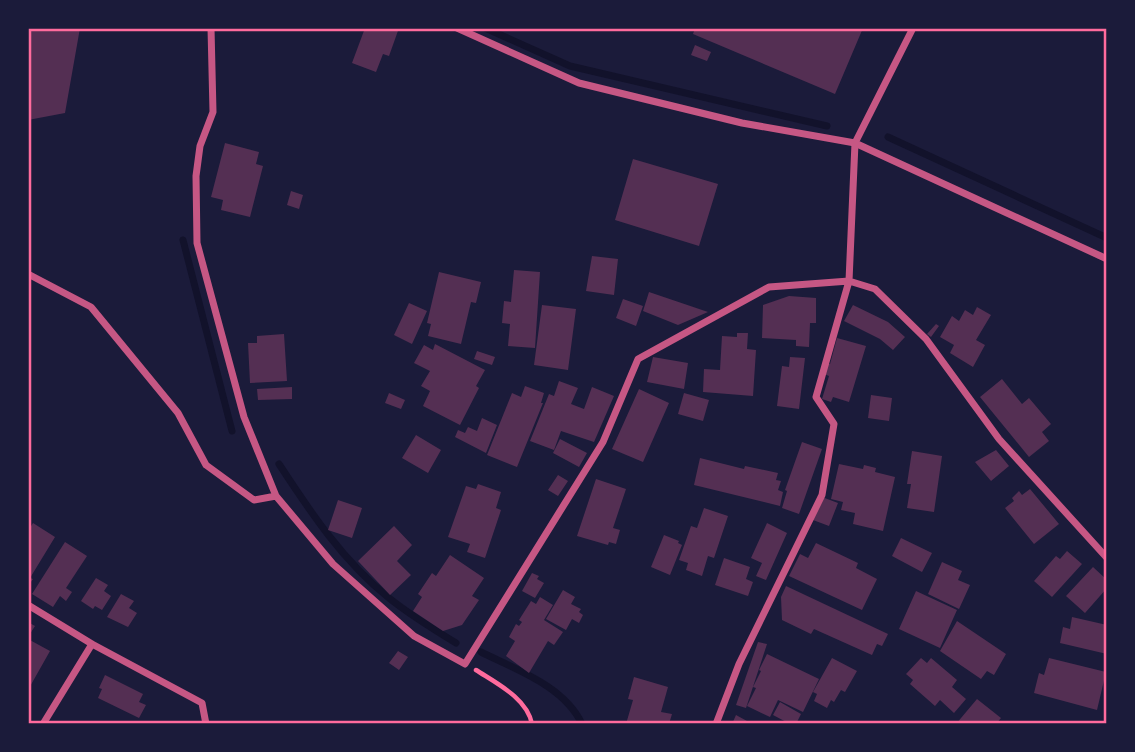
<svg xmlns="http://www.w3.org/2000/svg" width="1135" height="752" viewBox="0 0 1135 752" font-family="'PT Sans',sans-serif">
<rect width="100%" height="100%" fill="#1b1b3a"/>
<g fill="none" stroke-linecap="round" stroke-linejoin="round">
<path stroke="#12122b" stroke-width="7" d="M485,28L570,66L827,126
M888,137L1107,238
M183,240L232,431
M279,464C311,513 343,561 389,598C410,615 433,629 456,643
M481,652C517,670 564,686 582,724"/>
</g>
<path fill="#542f53" d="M28,28H80L65,113L28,120Z
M365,28H399L389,56L383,54L376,72L352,63Z
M695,28H863L835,94L693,34Z
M695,45L711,52L707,61L691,55Z
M225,143L259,152L256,164L263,166L250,217L221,210L223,200L211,197Z
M633,159L718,184L699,246L615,220Z
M291,191L303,195L299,209L287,205Z
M592,256L618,259L614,295L586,291Z
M514,270L540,272L535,348L508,346L510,324L502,323L504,301L511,302Z
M439,272L481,282L476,303L471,302L461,344L428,336L431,324L427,323Z
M649,292L708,312L678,325L643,311Z
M789,296L816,298V323H810L809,347L796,346V340L762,338L763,305Z
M623,299L643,306L636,326L616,318Z
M409,303L427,311L412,344L394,335Z
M542,305L576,309L568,370L534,365Z
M853,305L888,322L905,337L893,350L880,339L844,321Z
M977,307L991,315L976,340L985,345L973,367L950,353L954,345L940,337L952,316L959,321L965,310L973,315Z
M936,324L939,326L931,337L927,334Z
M737,333H748L747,349L756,350L753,396L703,392L704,369L720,370L722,336L737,337Z
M284,334L287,381L250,383L248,343H257V336Z
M837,338L866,346L849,402L833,397L831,402L822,399L829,376L824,374L827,363L830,364Z
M435,344L485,370L476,386L479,388L460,425L423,406L430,391L421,386L430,371L414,363L424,345L433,350Z
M477,351L495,357L492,365L474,359Z
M653,357L688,363L684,389L647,382Z
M790,357L805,358L799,409L777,406L782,366L789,367Z
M1002,379L1022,404L1029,398L1051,424L1042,432L1049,441L1029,457L980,397Z
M559,381L578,388L571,404L584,409L592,387L614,396L594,442L561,431L554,450L530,441L549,394L554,396Z
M525,386L544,393L541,403H543L517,467L487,455L512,393L521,397Z
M292,387V399L258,400L257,389Z
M639,389L669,403L643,462L612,449Z
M389,393L405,400L401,409L385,403Z
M684,393L709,400L703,421L678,414Z
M871,395L892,398L889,421L868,418Z
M482,418L497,425L486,453L455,437L458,430L465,433L468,427L477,431Z
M416,435L441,450L428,473L402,458Z
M560,439L587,453L579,467L553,453Z
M802,442L822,449L799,514L782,508L787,491L785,490Z
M996,450L1009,466L991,481L975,462Z
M912,451L942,456L934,512L907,508L911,484H907Z
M700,458L744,469L745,466L778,473L776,480L781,481L778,490L783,492L780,506L694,485Z
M839,464L863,469L864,465L876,468L875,472L895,477L883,531L853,524L855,513L841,510L843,502L831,499Z
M558,475L568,481L558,496L548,490Z
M596,479L626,489L613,528L620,530L616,544L609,542L608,545L577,536Z
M478,484L501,492L496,508L501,510L485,558L467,552L470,544L448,537L466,486L476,489Z
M1030,489L1059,524L1034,544L1005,508L1014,501L1012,498L1019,491L1022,495Z
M822,497L838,503L829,526L813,520Z
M338,500L362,508L352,538L328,530Z
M704,508L728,516L714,558L708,556L702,576L686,570L688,563L679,560L691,526L697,528Z
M33,523L55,537L30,578L33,579L28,586V531Z
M767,523L787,533L766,580L756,576L762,563L751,558Z
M394,526L412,545L397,561L411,575L390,595L358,561Z
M664,535L679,541L678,543L682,545L670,575L651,567Z
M901,538L932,553L922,572L892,556Z
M65,542L87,556L66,588L72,592L66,601L60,596L53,607L32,594Z
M816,543L858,563L856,568L877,579L862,610L789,576L800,554L808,558Z
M1067,551L1082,564L1052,597L1034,581L1056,556L1060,559Z
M450,555L484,578L472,596L479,600L462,625L443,631L413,611L422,597L418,594L432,573L436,576Z
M724,558L750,567L746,579L753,582L748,596L715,585Z
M942,562L962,571L958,580L970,585L959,609L928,594Z
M1093,567L1107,580V588L1085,613L1066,596Z
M532,573L539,576L537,579L544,583L535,598L522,591Z
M96,578L108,585L104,591L111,596L102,610L95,606L93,609L81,601Z
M786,586L888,634L882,646L877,644L872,655L814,629L811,634L782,620L781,597Z
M563,590L575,597L571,604L581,609L579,612L583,615L579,623L572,619L566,630L546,619Z
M916,591L957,610L940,648L899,629Z
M121,594L134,601L129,608L137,613L128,627L107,617Z
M540,597L553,605L544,620L563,632L554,645L548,641L529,673L506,656L515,641L509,637L516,624L519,626L522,622L519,620L531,601L536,604Z
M1072,617L1107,625V654L1060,643L1063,627L1070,629Z
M957,621L1006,654L994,675L987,671L981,679L940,651Z
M28,622L35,626L28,637Z
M28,639L50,651L28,690Z
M758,642L767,644L746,708L736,705Z
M398,651L408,657L399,670L389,663Z
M767,654L819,679L803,712L778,700L770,717L747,706L756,688L753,687L761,671L759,670Z
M832,658L857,671L845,692L841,690L834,702L831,700L827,708L814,701L817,694L813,692Z
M921,658L927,663L931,658L957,680L952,687L966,699L954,713L940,700L935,706L910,684L913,680L906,674Z
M1049,658L1106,672L1097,710L1034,693L1039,673L1044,675Z
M105,675L143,694L139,702L146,705L139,718L98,698L102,689L99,688Z
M634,677L668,687L661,712L672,714L669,724H626L633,700L628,699Z
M977,699L1001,718L996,724H956Z
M780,702L801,714L796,724H790L773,715Z
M736,715L747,721L746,724H732Z"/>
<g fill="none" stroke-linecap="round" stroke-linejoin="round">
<path stroke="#ff6b9d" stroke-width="4.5" d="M476,670C496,683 527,698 532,724"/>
<path stroke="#c65784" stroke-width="7" d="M211,28L213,112L200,146L196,176L197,243L244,417L276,496L333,564L414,636L465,664L603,442L638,359L769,287L849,281L875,289L926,339L999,439L1107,558
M457,28L579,83L742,123L855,143L1107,259
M28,274L91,307L178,413L206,465L254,500L276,496
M28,605L92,644L202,703L206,724
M43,724L92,644
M716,724L739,664L822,495L834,424L816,397L849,281L855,143L913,28"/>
</g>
<rect width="1135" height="752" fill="none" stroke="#1b1b3a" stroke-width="60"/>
<rect x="30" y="30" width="1075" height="692" fill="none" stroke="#ff6b9d" stroke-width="2.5"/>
</svg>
